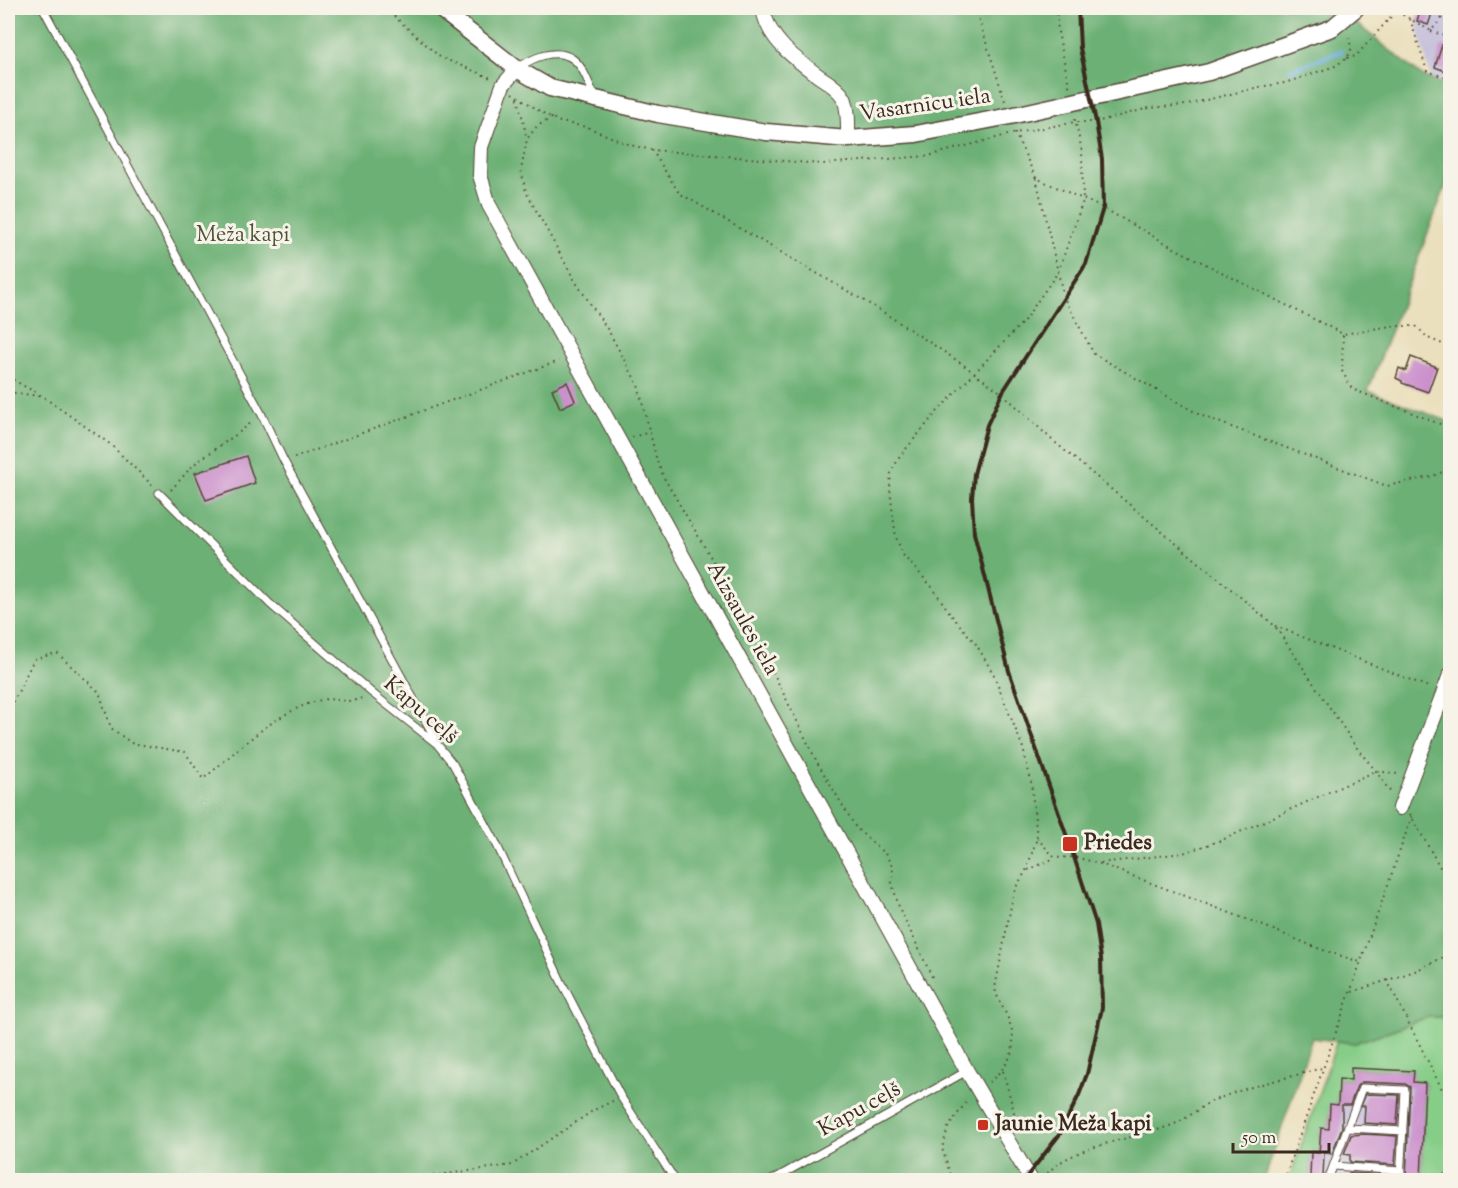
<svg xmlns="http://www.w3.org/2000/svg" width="1458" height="1188" viewBox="0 0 1458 1188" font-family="'Sorts Mill Goudy',serif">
<rect width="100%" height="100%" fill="#f7f3e8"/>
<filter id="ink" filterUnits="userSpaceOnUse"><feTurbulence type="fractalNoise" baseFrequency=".0167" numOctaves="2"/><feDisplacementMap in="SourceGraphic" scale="12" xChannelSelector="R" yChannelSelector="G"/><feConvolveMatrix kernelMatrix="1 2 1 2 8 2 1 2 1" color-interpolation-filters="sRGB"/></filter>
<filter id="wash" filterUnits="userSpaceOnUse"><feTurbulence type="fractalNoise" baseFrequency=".008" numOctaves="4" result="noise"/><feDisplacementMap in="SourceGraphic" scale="24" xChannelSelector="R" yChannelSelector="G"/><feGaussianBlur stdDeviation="1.35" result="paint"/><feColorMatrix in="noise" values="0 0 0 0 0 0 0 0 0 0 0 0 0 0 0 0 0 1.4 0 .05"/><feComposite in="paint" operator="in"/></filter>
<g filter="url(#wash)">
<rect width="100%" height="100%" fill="#ebe0be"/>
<path fill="#c5c0da" d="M1421,8H1450V85L1431,78L1416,21Z
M1351,1068L1414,1071L1425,1083L1421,1180H1302V1176H1310L1311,1152H1319L1321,1128L1328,1129L1330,1104H1338L1339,1079Z"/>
<path fill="#86cd88" stroke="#607c53" stroke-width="1.5" d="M1428,1017H1450V1180H1421L1425,1083L1413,1082V1071L1352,1068L1351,1080L1339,1079L1338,1105H1330L1329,1129H1321L1319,1153L1312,1152L1310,1177L1302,1176V1180H1289L1337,1041L1355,1043Z"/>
<path fill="#6cb074" stroke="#546d49" stroke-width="1.5" d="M8,8H1337L1422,76L1450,87V174L1368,391L1450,422V1017H1428L1355,1043L1312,1038L1264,1180H8Z"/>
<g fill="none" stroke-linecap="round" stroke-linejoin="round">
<path stroke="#6cade0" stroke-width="4" d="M1350,24L1370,8
M1290,70L1342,51"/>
</g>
<g id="blocks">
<path fill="#cb90cc" d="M1421,8H1434L1428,25L1417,21Z
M1442,45L1450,48V73L1435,67Z
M1411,357L1437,367L1428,392L1402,383V381L1396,378L1399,368L1406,371Z
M567,382L575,401L560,408L552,389Z
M246,456L255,483L206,500L195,473Z
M1351,1068L1414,1071L1413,1082L1425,1083L1421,1180H1406L1410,1087L1405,1084L1362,1082L1357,1086L1350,1105H1342V1127L1332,1154L1324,1153L1323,1178L1310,1177L1311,1152L1319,1153L1321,1128L1329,1129L1330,1104L1338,1105L1339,1079L1351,1080Z
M1366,1094L1399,1095L1397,1125L1364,1123L1365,1106H1361Z
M1364,1134L1397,1136L1395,1165L1350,1162V1155L1344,1154L1351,1135Z
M1349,1173L1395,1176L1394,1180H1349Z"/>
</g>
</g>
<g filter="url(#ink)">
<use href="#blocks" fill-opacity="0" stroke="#554536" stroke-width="1.5"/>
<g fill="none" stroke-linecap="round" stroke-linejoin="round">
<g stroke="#554536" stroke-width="9">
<path id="service" d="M43,8L261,413L284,461L436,740
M518,68C532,58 556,47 573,59C584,67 589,85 595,97
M159,493L270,604L372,693L437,744L453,764L495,841L561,981L621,1097L675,1180
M1348,1128L1403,1131
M1334,1166L1401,1171
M772,1180L967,1071
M1328,1180L1362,1088L1405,1090L1400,1180"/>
</g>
<g stroke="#554536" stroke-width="16">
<path id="minor" d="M763,8C767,39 795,59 820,77C828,82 839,89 844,98C849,110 848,126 848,139
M517,69L503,85L481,147L480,175L489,205L967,1071L1031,1180
M1400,808L1450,675"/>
</g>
<g stroke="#554536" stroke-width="19">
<path id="tertiary" d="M439,8L517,69L550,88L658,114L766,132L848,139L916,134L1010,116L1209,72L1332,28L1356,8"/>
</g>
<path stroke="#554536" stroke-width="2" stroke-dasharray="1.5 4.5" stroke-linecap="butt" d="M385,8L440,57L491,78
M975,8L1005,101
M1056,8L1058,32L1070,90
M1393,8L1396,11L1431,31L1450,8
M1410,19L1427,71L1450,79
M1431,31L1450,38
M1347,58L1356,56L1396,11
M513,93L541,112L560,122L587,127L630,145L652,150L822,164L928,156L1015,133L1076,122H1096L1149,108L1186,105L1259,87L1285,83L1335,66L1347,58L1351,50L1349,33
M518,98L527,139
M552,118L537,126L527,139L521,170L526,192L575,281L608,330L638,385L657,461L664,478L746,617L817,762L856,828L886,855L893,868L892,883L899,907L934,981
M1015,133L1036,178L1103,208L1178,250L1343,334L1391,326H1416L1428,338L1450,347
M652,150L679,193L880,310L958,361L1002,393L1051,439L1275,626L1359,751L1376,771L1391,793
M1036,178L1064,298L1094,354L1200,415L1387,486L1430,477L1450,469
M1343,335L1342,371L1352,389L1450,428
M8,377L42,396L110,444L153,486
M8,392L40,396
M632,437L650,432
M294,458L559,361
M171,490L193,465L241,431L253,421
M730,613L738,619L746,617
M1275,626L1431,688
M8,713L34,659L57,653L99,692L111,728L131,743L185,752L203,779C239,750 275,711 321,700C336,697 344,705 362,698
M1410,814L1450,885
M1037,838L1055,858L1074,857L1098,863L1254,922L1320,949L1360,962
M1101,863L1183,853L1222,840L1376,771L1398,774
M1028,870L1055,858
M1387,980L1450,1105
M1352,992L1415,971L1450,954
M1003,1071L1014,1112L1012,1120
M989,1082C1013,1062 1020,1044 1006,1014C1002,1005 997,999 995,988L1013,896L1016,887L1026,871L1037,838L1031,782L1023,748L994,675L976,644L952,616L932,587L903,555L896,537L893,516L890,489L891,472L900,456L936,413L1023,322L1058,272L1083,201L1082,151L1074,116
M1044,1178C1064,1146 1137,1139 1172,1125C1188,1119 1200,1106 1215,1100C1250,1085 1289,1078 1325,1067
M429,1180L432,1176L512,1165L594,1110L613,1101
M952,1180L942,1148L948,1128L968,1099
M1284,1180L1412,816
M1441,1180L1450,1165"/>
<use href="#service" stroke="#fff" stroke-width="7"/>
<use href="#minor" stroke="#fff" stroke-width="14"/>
<use href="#tertiary" stroke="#fff" stroke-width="16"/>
<path stroke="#3b2a1e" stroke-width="4" d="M1024,1180L1060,1134L1079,1095L1087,1074L1102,1008L1101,958L1096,924L1074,857L1009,671L974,533L972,498L974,474L987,425L1002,393L1086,264L1103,208L1102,159L1096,122L1080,48L1078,8"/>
</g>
</g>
<g fill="#c8321e" stroke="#f7f3e8" stroke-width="2">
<rect x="1062" y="836" width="16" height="16" rx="3"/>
<rect x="977" y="1119" width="12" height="12" rx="3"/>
</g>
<g text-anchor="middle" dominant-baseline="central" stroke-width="6" stroke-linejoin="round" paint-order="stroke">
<g font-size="22" fill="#3b2a1e" stroke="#f7f3e8">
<text transform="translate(925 106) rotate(-8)">Vasarnīcu iela</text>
<text transform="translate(742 619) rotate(61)">Aizsaules iela</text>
<text transform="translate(420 711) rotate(41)">Kapu ceļš</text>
<text transform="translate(860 1110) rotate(-29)">Kapu ceļš</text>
</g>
<g font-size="22" fill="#4e5338" stroke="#f7f3e8">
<text x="243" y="236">Meža kapi</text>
</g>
<g font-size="22" font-weight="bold" fill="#3b2a1e" stroke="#f7f3e8" text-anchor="start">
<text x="1084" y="844">Priedes</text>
<text x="995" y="1125">Jaunie Meža kapi</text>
</g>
</g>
<rect width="1458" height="1188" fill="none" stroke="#f7f3e8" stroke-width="30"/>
<path d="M1233 1143v9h96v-9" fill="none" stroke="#3b2a1e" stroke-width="3"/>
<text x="1242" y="1143" font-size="18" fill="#3b2a1e" stroke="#f7f3e8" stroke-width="4.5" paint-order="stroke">50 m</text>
</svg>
